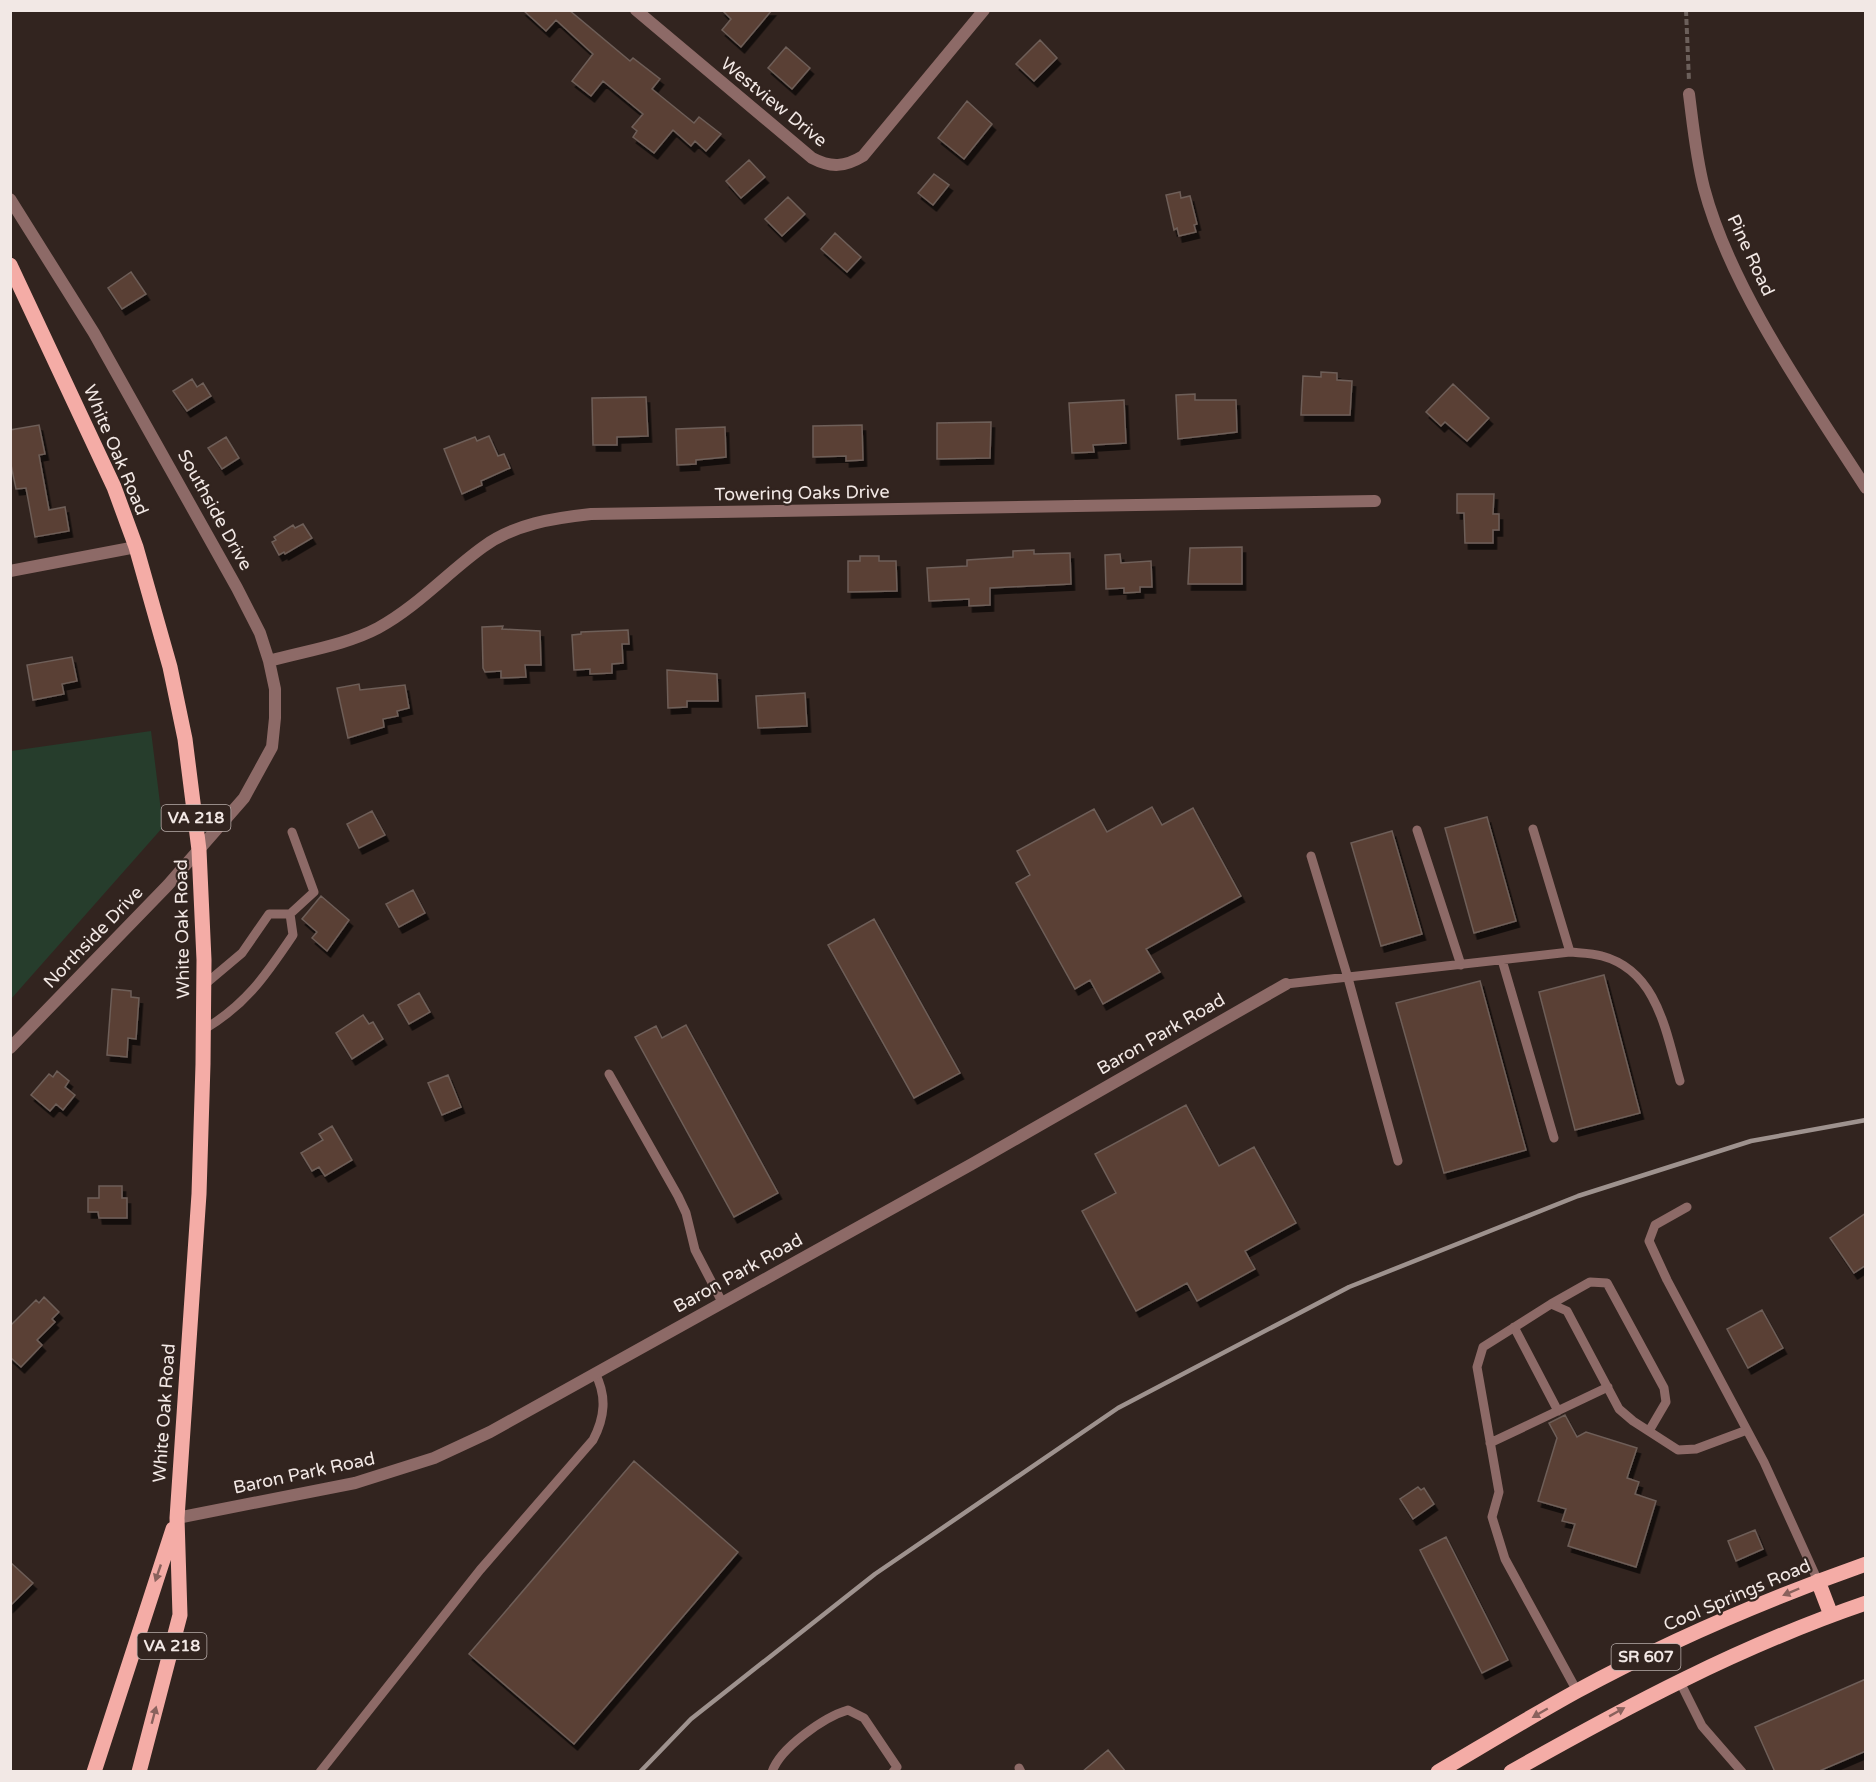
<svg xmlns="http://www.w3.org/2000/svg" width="1876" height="1782" viewBox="0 0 1876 1782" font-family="'Varela Round',sans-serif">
<defs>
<filter id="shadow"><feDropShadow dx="3.5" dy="6" stdDeviation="0" flood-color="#0009"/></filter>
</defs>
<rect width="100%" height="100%" fill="#32241f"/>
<path fill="#263d2c" d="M151,731L163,827L11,999V751Z"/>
<path fill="#5a4035" stroke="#6e5e58" stroke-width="1.5" filter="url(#shadow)" d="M523,10H569L630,61L633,58L660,79L652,89L694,123L699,117L721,134L706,151L695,141L691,146L673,130L654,153L633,137L637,131L632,127L643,114L603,81L591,96L572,81L593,54L556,20L546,31Z
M722,10H772L741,47L722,30L731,19Z
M1040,40L1057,58L1034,81L1016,64Z
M786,47L810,68L792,89L768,68Z
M967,101L992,124L964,159L938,138Z
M749,160L765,177L741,198L726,181Z
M934,174L949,185L933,205L918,193Z
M1180,192L1181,198L1190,196L1197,224L1194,225L1196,232L1179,236L1177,228L1174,230L1166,195Z
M788,197L805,214L782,236L765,219Z
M835,233L861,257L847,272L821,249Z
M131,272L146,294L122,309L108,288Z
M1321,372L1337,373V380L1352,381L1350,415H1301L1303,376L1321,377Z
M192,379L197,387L203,383L211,396L187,411L173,391Z
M1453,384L1489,418L1467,441L1445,422L1441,426L1426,412Z
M1195,394V400H1236L1237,432L1178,439L1176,395Z
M646,397L648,436L617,437V445H593L592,398Z
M1124,400L1126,443L1093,445L1094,452L1072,453L1069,403Z
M991,422L990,458L937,459V423Z
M39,425L45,454L39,455L49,510L65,507L69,531L35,537L26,488L16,489L10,460V430Z
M862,425L863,460L846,461V456L813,457V426Z
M725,427L726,457L696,460V464L677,465L676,429Z
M489,436L498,456L504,454L510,468L481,481L482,485L462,494L444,449L475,437L477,441Z
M226,437L239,458L222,469L208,448Z
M1457,494H1494L1493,514H1499V530H1493V543H1465L1464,513H1457Z
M303,524L312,538L285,554L284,552L279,555L272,542L276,540L274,537L293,525L295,528Z
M1242,547V584H1188L1190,548Z
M1034,550V554L1070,553L1071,584L990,588V605L969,606V599L929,601L927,568L967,566V560L1013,557V551Z
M1120,554L1121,563L1151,561L1152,587H1140V592L1124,593V588L1106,589L1105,555Z
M860,556H879V561H896L897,591L848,592V561H860Z
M503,626L502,629L540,631L541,665H525L526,677L501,678V671L485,672L483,668L482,627Z
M628,630L629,644H622L623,663L612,664V673L590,674V669L574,670L572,635L581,634V632Z
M72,657L77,681L62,684L64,694L33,700L27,665Z
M667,670L717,674L718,701H687V707L668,708Z
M359,684L360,690L405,685L409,708L397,711L398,716L383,719L384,727L348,738L337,688Z
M805,693L807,726L758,728L756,696Z
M1152,807L1162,825L1193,808L1241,896L1146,949L1160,972L1103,1004L1090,980L1075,989L1016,883L1030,875L1017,851L1094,809L1107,832Z
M372,811L385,835L359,848L347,824Z
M1487,817L1516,921L1474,933L1445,828Z
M1392,831L1422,934L1381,946L1351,843Z
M413,890L425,913L399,927L386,904Z
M321,896L349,920L327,951L312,938L317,932L302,919Z
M874,919L960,1073L914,1098L828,945Z
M1604,975L1640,1113L1575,1130L1539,992Z
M1480,981L1526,1150L1444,1173L1396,1003Z
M112,989L131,991V997L139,998L136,1039L128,1038L127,1057L107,1055Z
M419,993L430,1012L409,1024L398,1005Z
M363,1015L369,1024L373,1022L383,1039L352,1059L336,1033Z
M686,1025L778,1193L734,1217L635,1037L656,1026L662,1038Z
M57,1071L69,1081L65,1087L75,1095L63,1110L56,1104L50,1111L31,1095L49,1074L53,1077Z
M448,1075L461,1107L442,1115L428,1083Z
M1186,1105L1219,1166L1254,1147L1296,1223L1245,1251L1255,1269L1197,1301L1187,1283L1136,1311L1082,1211L1116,1193L1095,1154Z
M332,1126L352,1160L325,1176L319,1167L312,1171L301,1153L323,1140L319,1134Z
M99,1186H122V1198H127V1218H99L98,1212H88V1198H99Z
M1866,1213V1265L1854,1273L1830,1238Z
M44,1297L59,1312L52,1319L55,1322L37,1340L42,1345L21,1367L10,1357V1326L36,1300L39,1303Z
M1762,1310L1783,1348L1748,1368L1727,1329Z
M1565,1415L1577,1437L1586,1432L1637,1448L1627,1478L1639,1482L1635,1494L1656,1501L1636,1567L1568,1546L1575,1524L1562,1521L1566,1509L1538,1501L1557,1438L1549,1423Z
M634,1461L738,1552L574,1744L469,1654Z
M1418,1487L1421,1490L1424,1488L1434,1504L1413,1519L1400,1499Z
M1755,1530L1763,1549L1736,1561L1728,1541Z
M1446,1537L1508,1660L1482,1673L1420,1550Z
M10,1562L33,1583L10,1606Z
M1866,1679V1751L1817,1772H1775L1755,1727Z
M1108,1750L1126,1772H1082Z"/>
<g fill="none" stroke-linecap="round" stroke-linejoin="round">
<path stroke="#6c605b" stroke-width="4" stroke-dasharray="6 3" stroke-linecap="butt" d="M1686,10L1689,81"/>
<path stroke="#8d6a67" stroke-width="9" d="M1533,829L1570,952
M1417,830L1461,965
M1311,856L1348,978L1398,1161
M290,914L314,892L292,832
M1502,960L1554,1138
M1286,984L1570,952C1580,953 1592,953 1602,956C1658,971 1666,1033 1680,1081
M203,1030C246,1005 266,975 293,935L290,914H269L242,953L204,985
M609,1074L678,1196L686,1213L695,1250L722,1302
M1687,1207L1655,1225L1649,1241L1667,1280L1764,1462L1818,1581
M1551,1304L1590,1282L1607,1283L1664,1388L1666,1402L1649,1431
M1514,1327L1558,1411
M1490,1443L1608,1387
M1679,1680L1702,1726L1742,1772
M1577,1691L1505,1559L1492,1517L1499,1492L1477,1367L1483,1347L1551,1304L1567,1311L1619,1409L1633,1421L1678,1450L1696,1449L1747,1430
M1019,1768L1021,1772
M320,1772L480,1570L593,1440C605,1417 607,1396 595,1373
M772,1772C780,1748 824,1717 848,1710L864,1718L897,1767L893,1772"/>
<path stroke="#8d6a67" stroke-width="12" d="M636,10L812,158C831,168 845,167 863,156L984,10
M1689,94C1693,125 1696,157 1704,188C1731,290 1809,399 1866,488
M10,199L94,333L237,588L260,633L269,661L275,689V718L272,747L244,798L168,885L10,1048
M10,571L136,547
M269,661C305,651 346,645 378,628C418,606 447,573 483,547C514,524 554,518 591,514L1375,501
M177,1518L355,1483L434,1458L490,1432L972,1164L1286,984"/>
<path stroke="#f4aca6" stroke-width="15" d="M10,265L114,487L136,547L170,667L185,739L199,850L204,960L203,1064L199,1194L177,1518L180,1615L139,1772
M1818,1581L1831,1615
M94,1772L173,1529
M1438,1772C1484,1745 1530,1717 1577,1691C1669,1641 1767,1599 1866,1564
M1511,1772C1626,1707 1740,1646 1866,1603"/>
<path stroke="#9e928e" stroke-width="4.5" d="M640,1772L691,1719L875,1574L1118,1408L1349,1287L1578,1196L1751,1141L1866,1120"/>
</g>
<defs><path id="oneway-solid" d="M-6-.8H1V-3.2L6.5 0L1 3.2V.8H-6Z" transform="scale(1.5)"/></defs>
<g fill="#89615c">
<use href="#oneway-solid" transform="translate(158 1573) rotate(109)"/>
<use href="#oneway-solid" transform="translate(1791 1592) rotate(157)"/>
<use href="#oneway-solid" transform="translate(1617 1712) rotate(-29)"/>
<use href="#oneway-solid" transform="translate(1540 1713) rotate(150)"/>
<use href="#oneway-solid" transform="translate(154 1715) rotate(-75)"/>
</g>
<g text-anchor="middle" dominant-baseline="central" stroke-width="4.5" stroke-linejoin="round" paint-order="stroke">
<g fill="#32241f" stroke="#b8adaa" stroke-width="1.5">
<rect x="161.5" y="805" width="69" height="26" rx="4.5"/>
<rect x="137.5" y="1633" width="69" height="26" rx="4.5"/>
<rect x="1611.5" y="1644" width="69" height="26" rx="4.5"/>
</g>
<g font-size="16" font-weight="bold" fill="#f2e8e5">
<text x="196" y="818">VA 218</text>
<text x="172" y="1646">VA 218</text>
<text x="1646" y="1657">SR 607</text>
</g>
<g font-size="18" fill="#f2e8e5" stroke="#32241f">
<text transform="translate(774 102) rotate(39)">Westview Drive</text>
<text transform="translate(1751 255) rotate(65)">Pine Road</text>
<text transform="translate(116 450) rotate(67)">White Oak Road</text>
<text transform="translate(802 493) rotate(-1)">Towering Oaks Drive</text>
<text transform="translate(215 510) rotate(61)">Southside Drive</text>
<text transform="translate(182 929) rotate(-91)">White Oak Road</text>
<text transform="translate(93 937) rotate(-46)">Northside Drive</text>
<text transform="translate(1161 1034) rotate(-30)">Baron Park Road</text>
<text transform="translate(738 1273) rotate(-29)">Baron Park Road</text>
<text transform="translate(164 1413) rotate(-86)">White Oak Road</text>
<text transform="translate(304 1473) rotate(-12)">Baron Park Road</text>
<text transform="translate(1737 1595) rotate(-23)">Cool Springs Road</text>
</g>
</g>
<rect width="1876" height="1782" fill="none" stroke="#f2e8e5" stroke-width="24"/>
</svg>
